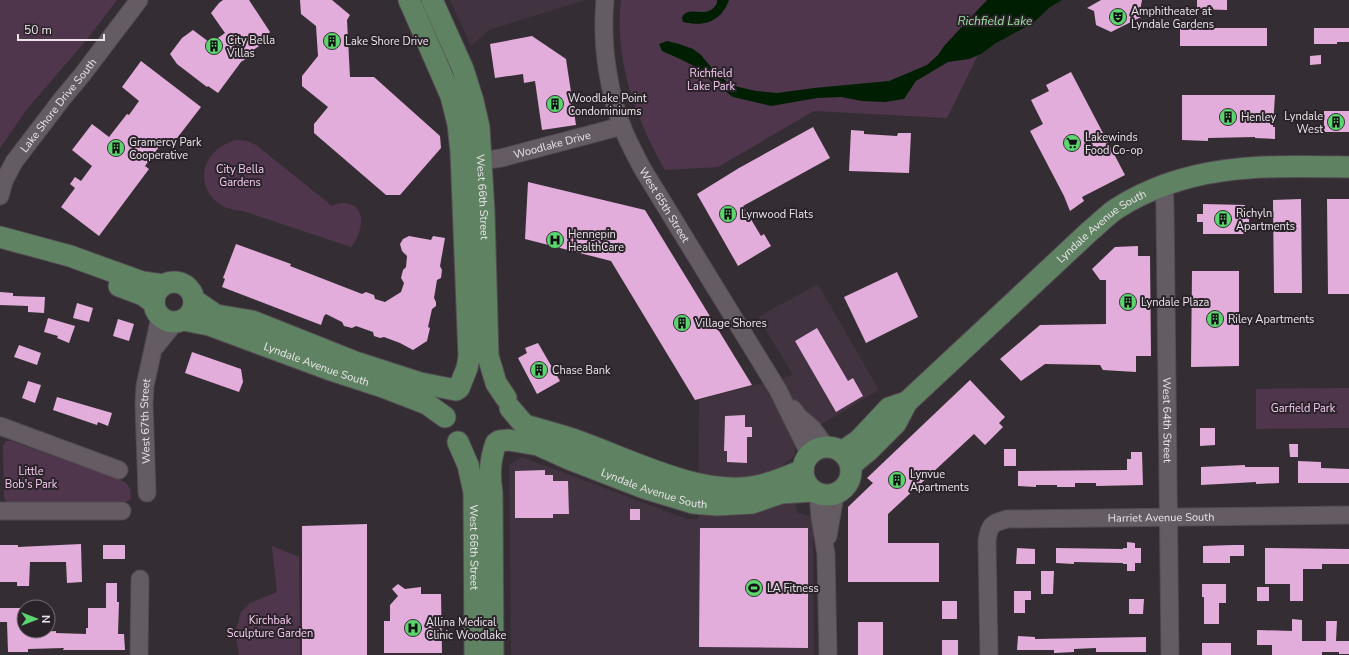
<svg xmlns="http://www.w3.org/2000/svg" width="1349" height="655" viewBox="0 0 1349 655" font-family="'Nunito Sans',sans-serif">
<rect width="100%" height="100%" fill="#352d34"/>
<path fill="#41333f" d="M450,0H586L489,30L471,46Z
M818,284L879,390L795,440V455L784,464L798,513L813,516L814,655H511L509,465L522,457L687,519H698L699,400L793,375L758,317Z"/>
<path fill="#50364d" d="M0,0H117L84,43L27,109L0,148Z
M621,0H1005L947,118L814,111L718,167L665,170C636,119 614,60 621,0Z
M237,140L247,141L256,145L332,206C343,200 359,203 361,218C362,228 357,240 351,247L243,211C195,209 190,151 237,140Z
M1349,388V428L1256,429V389Z
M6,441H11L125,482L130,488L131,499L122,504H11L6,502L4,497L3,446Z
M272,546L299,557L300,655H239L235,634L241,612L250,603L277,592Z"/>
<path fill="#001e02" d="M717,0H729C721,22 704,27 683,22L682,17C690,4 708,21 717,3Z
M987,0H1062L1050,7L1033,23L996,43L981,54L969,59L948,62L916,81L904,99L885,102L862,101L841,97L817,98L771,106L733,97L711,81L698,68L680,59L662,51L659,44L667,41L679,44L693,49L701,55L711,67L730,85L756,91L777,93L814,88L889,81L927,65L938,55L944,46Z"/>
<path fill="#e2addb" d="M223,0H249L270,32L262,44L252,51L247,58L241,62L218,93L208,86L207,87L177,64L170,54L182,38L193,30L213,45L218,38L225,33L211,13L219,3Z
M300,0H332L350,15L347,20L350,77H374L440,136L441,148L400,195H386L314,133V124L328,107L302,86V76L318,56L316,26L301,14Z
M1101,0H1142L1140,10L1145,15L1111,32L1096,25L1094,11L1087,8Z
M1197,0H1227V10L1197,9Z
M1180,28H1267V46H1180Z
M1314,28H1349V42H1337V44H1314Z
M532,36L566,59L576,125L542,130L535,81L524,83L523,74L495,78L490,44Z
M1321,55V64L1310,65V56Z
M141,61L201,107L171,146L164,140L145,166L149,169L99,236L61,207L75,188L70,184L75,177L81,181L92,166L72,150L92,124L109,137L127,114L129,115L139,101L122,87Z
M1071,72L1125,175L1082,197L1084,201L1070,211L1064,196L1030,131L1043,124L1031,100L1049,91L1046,85Z
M1182,95H1275L1273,127H1275V139L1255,138V137L1208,138V141L1182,140Z
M1324,111H1349V132H1324Z
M813,127L830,158L743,206L761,236L764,234L771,246L738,266L697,194L739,168Z
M851,130L864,131V134L897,136L898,133H911L909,173L849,171Z
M528,182L645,210L752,385L695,400L611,261L525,239Z
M1301,199L1302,293H1274L1273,200Z
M1327,199H1349V294H1328Z
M1203,204L1245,205V216H1249V228H1245V234H1203V222H1197V214H1203Z
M409,236L431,240L433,236L445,238L440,266L442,270L441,278L437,280L434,298L436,302V306L432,309L428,327L430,328L427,341L413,350L400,343L384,337L380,338L374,336L373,332L356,326L352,328L344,326L342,322L326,314L324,316L321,325L222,287L225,279L223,278L236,244L291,264L290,266L362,294L366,292L374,295L375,299L385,302L401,292L404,283L401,278L403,270L406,267L407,256L402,251L400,244L403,239Z
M1138,246V256H1150L1151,356H1136V372L1103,370L1100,365L1045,364L1021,381L1000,359L1040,325L1106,324V280H1100L1092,269L1115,247Z
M1192,271H1239V366L1191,367Z
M897,272L918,317L866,343L844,297Z
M0,292L13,293V296L45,297L44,313L28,312V306L0,305Z
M77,303L93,308L89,322L73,318Z
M48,318L75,326L69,343L57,338L58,336L44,332Z
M118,319L134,324L129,341L113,336Z
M817,328L848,381L853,378L863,396L836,412L795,341Z
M538,343L560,381L537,394L518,358L527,353L525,348Z
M19,345L41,353L37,365L14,357Z
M192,352L241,369L243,382L239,392L185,373Z
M970,380L1005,417L999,423L1003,427L985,445L974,434L888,514V543H939V582H848V507L873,483L867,478Z
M28,381L41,385L35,403L22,398Z
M57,397L112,413L108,426L98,422L97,425L53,410Z
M745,415V427H752V437H747V463L727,462V451H724L725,416Z
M1200,428H1215V445L1200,446Z
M1289,444H1298V457H1290Z
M1004,449H1016V466H1004Z
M1131,452H1142L1143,485L1096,486V483H1075V487H1057V485H1036V487L1018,486V471L1127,470V459H1131Z
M1298,461L1321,462V468L1349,469V483H1298Z
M1245,465V467H1279V483L1256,484V482L1201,485V467Z
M545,470V475H553V481H568L569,514H553V518H515V471Z
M630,509H640V520H630Z
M367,524V655H302V526Z
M700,528H808V648L699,647Z
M1127,542L1135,543V548H1141V563H1135V571H1127V564H1123V563L1074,562V564L1056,563V548L1123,549V548H1127Z
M81,544L82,582L67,583L66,562H30L29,586H17V582H0V545H18V547Z
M103,545H125V559H103Z
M1233,545H1244V556H1230V563H1203V546Z
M1017,548L1035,549V564H1016Z
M1265,548L1349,549V564H1322V569H1303V601H1290V584H1265Z
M1041,571H1054L1053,594H1041Z
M106,583H117V602H119L118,634H124L125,650H63L64,648L28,649V652H8L7,622H0V608H24V633L56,631V633L86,634V628H88V608H106Z
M398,584L405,589L421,587V594H441L442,653H384V621H390V605L398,596L392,589Z
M1202,584H1226V603H1219V624H1204V597H1202Z
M1257,587H1269V601H1257Z
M1014,591H1031V600H1025V613H1014Z
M1129,599H1144L1143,614H1129Z
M942,601H957V619H942Z
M1292,619L1302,620V641H1326V621H1337L1336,641H1349V654H1339V652H1322V655H1272V645H1257V630L1292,631Z
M858,622H883V655H858Z
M1018,636L1035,637V639L1146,637V652H1096V648L1074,649V652L1054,653V650H1017Z
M942,640H958V655H942Z
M1202,643H1231V655H1202Z"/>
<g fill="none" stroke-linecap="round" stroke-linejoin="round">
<g stroke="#534b52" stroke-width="19">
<g id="minor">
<path id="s1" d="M605,0C601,43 608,96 626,136C631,147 637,158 642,168L778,390L810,455"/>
<path id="s2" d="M481,161L501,158L622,126"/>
<path id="s3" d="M1164,185L1165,207L1170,655"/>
<path id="s4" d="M0,196L4,181L14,162L62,99L82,75L139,0"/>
<path d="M156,346L175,322"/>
<path d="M793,409L799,417L812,428L826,447"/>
<path d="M0,426L119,470"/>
<path id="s5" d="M147,493L144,404L145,386L160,317"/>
<path d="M818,494L820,517L826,554L828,655"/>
<path d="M0,511H122"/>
<path d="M828,536L835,495"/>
<path d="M139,655L140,579"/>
<path id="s6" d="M989,655L987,541C989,525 992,523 1007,519L1349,515"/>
</g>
</g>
<g stroke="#534b52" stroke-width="23">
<g id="major">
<path d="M409,0L451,96L458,124L461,152L469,357L467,368L459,388"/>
<path id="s7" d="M432,0L463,69L473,101L479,127L484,212L488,356L496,383L506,398"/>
<path d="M0,237L70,256L142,282L163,285"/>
<circle cx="174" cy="302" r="20"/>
<path d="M119,286L143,295L154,303"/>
<path d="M194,300L216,315L252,321L355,362L420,383L456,390"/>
<path id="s8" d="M184,320L209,325L328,369L383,387L427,404L445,417"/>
<path d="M510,408L521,421L525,425C541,430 557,434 572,439C626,457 699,498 757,486C773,483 788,476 803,470"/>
<path id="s9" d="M499,441L509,440L538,445L569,459L644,488L693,503L717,505L752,503L781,493L813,491"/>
<path id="s10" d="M458,442L468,465L474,492L475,655"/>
<circle cx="827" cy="471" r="24"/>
<path d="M842,452L859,440L889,408L907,402"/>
<path id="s11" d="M851,465L868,451L896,423L907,402L1090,231C1099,224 1107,215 1116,209C1189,162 1266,166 1349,167"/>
<path d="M493,655L492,493C489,474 490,460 496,443"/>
</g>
</g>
<use href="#minor" stroke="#645b63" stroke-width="17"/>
<use href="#major" stroke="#5f8362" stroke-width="21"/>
</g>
<defs>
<g id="theatre-disc" transform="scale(0.9)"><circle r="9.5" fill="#5bd56d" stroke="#2b232a"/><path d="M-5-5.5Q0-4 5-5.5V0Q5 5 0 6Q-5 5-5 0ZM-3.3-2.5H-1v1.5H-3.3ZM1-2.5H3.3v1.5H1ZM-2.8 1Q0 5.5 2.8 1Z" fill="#111"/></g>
<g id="building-disc" transform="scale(0.9)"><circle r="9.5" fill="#5bd56d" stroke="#2b232a"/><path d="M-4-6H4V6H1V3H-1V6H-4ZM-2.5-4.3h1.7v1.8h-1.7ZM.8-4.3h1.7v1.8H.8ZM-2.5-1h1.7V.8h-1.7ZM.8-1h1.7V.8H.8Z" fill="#111"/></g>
<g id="supermarket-disc" transform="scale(0.9)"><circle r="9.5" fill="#5bd56d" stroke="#2b232a"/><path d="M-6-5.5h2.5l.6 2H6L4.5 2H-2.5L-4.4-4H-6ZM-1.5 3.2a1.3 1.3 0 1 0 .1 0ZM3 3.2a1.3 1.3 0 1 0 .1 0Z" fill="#111"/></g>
<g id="hospital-disc" transform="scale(0.9)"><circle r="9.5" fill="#5bd56d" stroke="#2b232a"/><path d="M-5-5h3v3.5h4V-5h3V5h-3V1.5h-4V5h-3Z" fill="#111"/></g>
<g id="stadium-disc" transform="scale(0.9)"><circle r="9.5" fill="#5bd56d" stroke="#2b232a"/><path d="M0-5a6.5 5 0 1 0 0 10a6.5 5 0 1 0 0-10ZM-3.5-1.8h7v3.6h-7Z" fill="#111"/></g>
</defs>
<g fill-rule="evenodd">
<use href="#theatre-disc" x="1118" y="17"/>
<use href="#building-disc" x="332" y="41"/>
<use href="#building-disc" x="214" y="46"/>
<use href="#building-disc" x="555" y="104"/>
<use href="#building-disc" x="1228" y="117"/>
<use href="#building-disc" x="1336" y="122"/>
<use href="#supermarket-disc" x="1072" y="143"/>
<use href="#building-disc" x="116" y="148"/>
<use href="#building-disc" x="728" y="214"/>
<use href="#building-disc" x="1223" y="219"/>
<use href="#hospital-disc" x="555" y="240"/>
<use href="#building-disc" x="1128" y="302"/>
<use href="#building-disc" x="1215" y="319"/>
<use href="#building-disc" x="682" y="323"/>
<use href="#building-disc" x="539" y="370"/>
<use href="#building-disc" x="897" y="480"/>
<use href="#stadium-disc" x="754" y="588"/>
<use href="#hospital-disc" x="413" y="628"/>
</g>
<g text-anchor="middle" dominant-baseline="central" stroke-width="4" stroke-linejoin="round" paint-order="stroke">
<g font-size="11" fill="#ebe5ea" stroke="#2b232a" text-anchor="start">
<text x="1131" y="11">Amphitheater at<tspan x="1131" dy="13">Lyndale Gardens</tspan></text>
<text x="227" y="40">City Bella<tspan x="227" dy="13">Villas</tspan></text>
<text x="345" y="41">Lake Shore Drive</text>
<text x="568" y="98">Woodlake Point<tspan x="568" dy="13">Condominiums</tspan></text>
<text x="1323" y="116" text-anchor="end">Lyndale<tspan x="1323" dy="13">West</tspan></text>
<text x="1241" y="117">Henley</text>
<text x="1085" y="137">Lakewinds<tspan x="1085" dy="13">Food Co-op</tspan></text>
<text x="129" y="142">Gramercy Park<tspan x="129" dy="13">Cooperative</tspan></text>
<text x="1236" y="213">Richyln<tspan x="1236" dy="13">Apartments</tspan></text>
<text x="741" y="214">Lynwood Flats</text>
<text x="568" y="234">Hennepin<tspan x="568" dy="13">HealthCare</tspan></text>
<text x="1141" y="302">Lyndale Plaza</text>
<text x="1228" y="319">Riley Apartments</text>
<text x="695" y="323">Village Shores</text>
<text x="552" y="370">Chase Bank</text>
<text x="910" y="474">Lynvue<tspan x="910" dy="13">Apartments</tspan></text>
<text x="767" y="588">LA Fitness</text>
<text x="426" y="622">Allina Medical<tspan x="426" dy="13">Clinic Woodlake</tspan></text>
</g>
<g font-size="11" fill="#f7cbf1" stroke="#2b232a">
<text x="711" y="73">Richfield<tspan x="711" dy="13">Lake Park</tspan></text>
<text x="240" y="169">City Bella<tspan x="240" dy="13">Gardens</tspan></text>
<text x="1303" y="408">Garfield Park</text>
<text x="31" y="471">Little<tspan x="31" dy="13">Bob's Park</tspan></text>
<text x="270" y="620">Kirchbak<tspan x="270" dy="13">Sculpture Garden</tspan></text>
</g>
<g font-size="11" fill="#ebe5ea" stroke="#2b232a">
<text stroke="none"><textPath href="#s4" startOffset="109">Lake Shore Drive South</textPath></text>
<text stroke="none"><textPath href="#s2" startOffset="73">Woodlake Drive</textPath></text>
<text stroke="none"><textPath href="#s7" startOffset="206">West 66th Street</textPath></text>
<text stroke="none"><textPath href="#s1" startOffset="218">West 65th Street</textPath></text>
<text stroke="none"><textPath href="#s11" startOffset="348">Lyndale Avenue South</textPath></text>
<text stroke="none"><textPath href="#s8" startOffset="140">Lyndale Avenue South</textPath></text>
<text stroke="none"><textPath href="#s3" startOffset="235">West 64th Street</textPath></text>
<text stroke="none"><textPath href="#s5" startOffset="72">West 67th Street</textPath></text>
<text stroke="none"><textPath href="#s9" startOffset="164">Lyndale Avenue South</textPath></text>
<text stroke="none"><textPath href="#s6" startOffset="301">Harriet Avenue South</textPath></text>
<text stroke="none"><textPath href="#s10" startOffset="108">West 66th Street</textPath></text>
</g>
<g font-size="12" font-style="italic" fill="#9be2a1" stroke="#2b232a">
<text x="995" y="21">Richfield Lake</text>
</g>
</g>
<g transform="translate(36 619) rotate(90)"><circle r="19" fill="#2b232a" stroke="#787177"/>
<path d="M0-3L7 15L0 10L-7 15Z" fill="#5bd56d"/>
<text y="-6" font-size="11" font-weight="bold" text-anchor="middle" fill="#ebe5ea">N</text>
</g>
<path d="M18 34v6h86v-6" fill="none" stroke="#ebe5ea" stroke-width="2"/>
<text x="24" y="34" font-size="12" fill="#ebe5ea" stroke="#2b232a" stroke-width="3" paint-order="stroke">50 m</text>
</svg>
